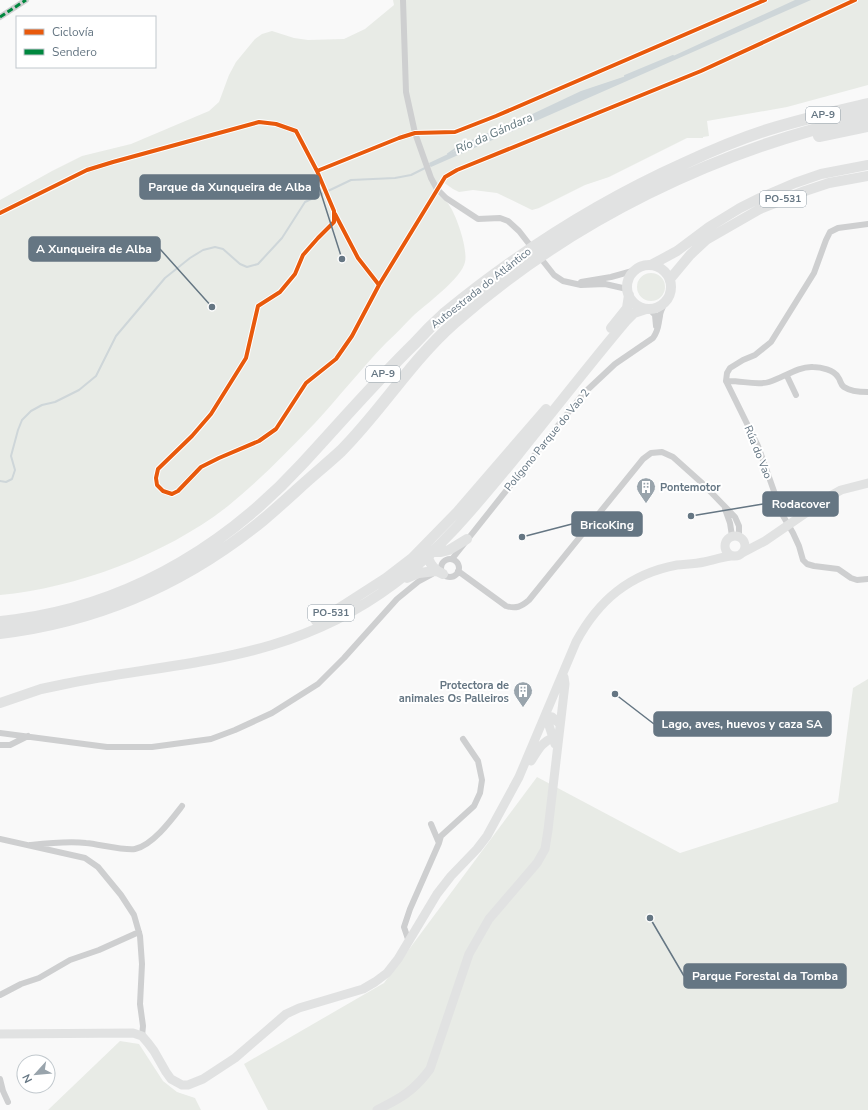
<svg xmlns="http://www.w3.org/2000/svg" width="868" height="1110" viewBox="0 0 868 1110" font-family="'Nunito Sans',sans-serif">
<rect width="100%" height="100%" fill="#f9f9f9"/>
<path fill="#e8ebe6" d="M393,0H868V85L787,107L707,121L709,136L703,137V138H687L609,177L585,185L539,208L532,210L497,193L473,190L459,192L453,189L443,182L437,194C441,198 447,201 449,205C457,216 468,250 465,262C462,278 425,305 412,317C403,326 395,335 386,343C361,369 339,397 315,423C287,452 259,481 228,506C167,554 77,588 0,595V200L52,171L82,156L131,144L209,111L219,102L229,75L236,62L255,39L262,34L272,31L294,38L308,40L344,39L365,29L394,5Z
M637 287a14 14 0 1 1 28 0a14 14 0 1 1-28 0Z
M868,679V1110H268L244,1064L384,983L537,777L680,853L838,802L853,688Z
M120,1041L139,1044L163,1081L177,1092L195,1098L201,1110H48Z"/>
<path fill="#ced6d9" d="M795,0H811L431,167L429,163L581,91L626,76L671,57Z"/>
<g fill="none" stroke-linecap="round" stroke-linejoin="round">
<path stroke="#ced6d9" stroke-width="2" d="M625,76L673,56
M448,154L458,147L507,126
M0,481L6,482L12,479L15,470L11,456L18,430L22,420L31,411L42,405L55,402L79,390L96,376L116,336L165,278L190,258L203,250L215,247L223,249L240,264L247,267L258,264L282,238L305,202L351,180L395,178L411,175L433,164"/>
<path stroke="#cecfd0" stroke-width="6" d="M403,0L406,92L415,133L431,178L437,189L446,198L478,219L500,218L508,221L519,231L533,249
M0,17L26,0
M868,224L838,228L830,232L826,240L814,273L771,342L755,355L743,360L730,368L727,373L726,381L758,446L782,514L793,533L799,546L803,560L807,564L814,566L838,569L851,578L857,580L868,579
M539,256L554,275L563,281L581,285L605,284L627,289
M581,282L611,277L636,270
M649,309L655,315L656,326
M787,376L796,395
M726,381C740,380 756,386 769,382C783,378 798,366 813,367C821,367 834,370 838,377C841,381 840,384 844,387C850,391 861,392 868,392
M725,509L730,523L732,536
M441 568a9 9 0 1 1 18 0a9 9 0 1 1-18 0Z
M452,559L583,394L615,364L653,338C659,330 658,325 660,316C660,312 663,307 664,304
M458,571L506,606C516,609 521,607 529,600L643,459L651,453L662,452L673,457L702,483L735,517L739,526V537
M0,733L107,747H152L211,739L235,730L272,713L318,684L344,658L397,599L419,581L432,574
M0,745H10L28,736
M0,839L85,858L98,867L121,895L134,915L140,936L142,964L140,1004L143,1026L142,1036
M439,843L441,836L474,806L480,793L482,780L478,761L463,739
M31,845C49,843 68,841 86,843C98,844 126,851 135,849C153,845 172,819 182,806
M409,942L404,927L410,909L439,843L431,824
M0,995L21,984L39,978L70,960L99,950L139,932
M0,1079L3,1091L8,1102"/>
<path stroke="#e1e2e2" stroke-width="9" d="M725 546a10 10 0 1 1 20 0a10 10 0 1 1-20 0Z
M742,553L765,541L832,495L841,490L868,483
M555,744L546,716L552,717L560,724
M531,761C537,752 542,741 553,738
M0,1034L133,1033L142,1036L148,1043L154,1051L166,1072L171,1079L182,1085H188L203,1079L235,1058L286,1014L299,1008L363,989L375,982L387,973L398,959L437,894L451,876L477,849L487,836L519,777L576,642C598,601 629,574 677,565C686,564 695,564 704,562C713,560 722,557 731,556
M377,1110C401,1098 414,1091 430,1069L469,954L489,919L537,863L545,849L548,830L565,684L564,677"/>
<path stroke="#e1e2e2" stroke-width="10" d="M651,265L677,251L709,227L740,208L760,198L795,183L821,174L868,165
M627 287a22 22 0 1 1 44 0a22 22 0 1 1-44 0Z
M670,279L690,255L706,240L760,209L805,191L829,183L868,176
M611,328L627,308L629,295
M432,551L428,558C431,566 435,571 443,574
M430,552H441L449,550L467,539
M407,578L419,573L436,571
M316,621L327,616L386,578L412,558L457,512L546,409
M0,703L41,689L65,684C133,670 205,665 272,645C315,632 358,611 394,584C443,548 480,501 518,455C554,410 589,365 626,321L634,313L646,309"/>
<path stroke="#e1e2e2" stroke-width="12" d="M819,136L868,126
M0,622C12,621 24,619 36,617C140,598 230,542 301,465C339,424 375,382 415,343C424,333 434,323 444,314C518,253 598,202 685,163C715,149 746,136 777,127C807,118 838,111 868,104
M0,633C100,621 186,583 263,520C275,510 287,499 298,489C312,476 327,464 341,451C381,411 411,361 454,323C571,220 717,149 868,116"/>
<path stroke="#00873e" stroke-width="3" stroke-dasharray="6 3" stroke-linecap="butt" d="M0,17L26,0"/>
<g stroke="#fff" stroke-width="6">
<path id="cycleway" d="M317,171L399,138L415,133L455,132L496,116L765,0
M0,213L87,170L113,162L259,122L276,124L296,131L317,171L334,211V222L318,238L303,255L295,274L280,292L258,306L246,358L211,414L192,436L158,469L156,478L157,485L163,491L172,494L178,491L201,467L219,458L259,441L276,429L306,383L336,359L352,336L379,285L358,258L335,214
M379,285L445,177L457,170L701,71L855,0"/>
</g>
<use href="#cycleway" stroke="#e8590c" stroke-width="4"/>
</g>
<defs>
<g id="building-pin" transform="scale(1)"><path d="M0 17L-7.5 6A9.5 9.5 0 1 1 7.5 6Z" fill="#99a4ac" stroke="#fff"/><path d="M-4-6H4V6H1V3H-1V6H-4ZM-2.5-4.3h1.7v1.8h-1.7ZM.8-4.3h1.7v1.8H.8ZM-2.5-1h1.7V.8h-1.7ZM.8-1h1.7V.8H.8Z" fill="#fff"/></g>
</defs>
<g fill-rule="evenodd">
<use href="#building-pin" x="646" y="487"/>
<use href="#building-pin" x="523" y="691"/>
</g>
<g text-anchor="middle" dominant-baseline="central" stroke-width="4" stroke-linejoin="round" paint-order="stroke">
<g fill="#fff" stroke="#939fa8" stroke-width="1">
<rect x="806" y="107" width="34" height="16" rx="3"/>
<rect x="760" y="191" width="46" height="16" rx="3"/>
<rect x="366" y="366" width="34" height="16" rx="3"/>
<rect x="308" y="605" width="46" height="16" rx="3"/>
</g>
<g font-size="10" font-weight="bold" fill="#657683">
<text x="823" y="115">AP-9</text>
<text x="783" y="199">PO-531</text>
<text x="383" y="374">AP-9</text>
<text x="331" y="613">PO-531</text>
</g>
<g font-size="11" fill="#657683" stroke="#fff">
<text transform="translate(481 288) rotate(-38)">Autoestrada do Atlántico</text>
<text transform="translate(547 440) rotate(-51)">Polígono Parque do Vao 2</text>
<text transform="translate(758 452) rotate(68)">Rúa do Vao</text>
</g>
<g font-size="11" font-weight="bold" fill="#657683" stroke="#fff" text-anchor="start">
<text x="660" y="487">Pontemotor</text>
<text x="509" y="685" text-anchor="end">Protectora de<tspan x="509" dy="13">animales Os Palleiros</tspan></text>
</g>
<g font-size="12" font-style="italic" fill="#60757c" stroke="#fff">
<text transform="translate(494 133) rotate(-24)">Río da Gándara</text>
</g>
</g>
<path fill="none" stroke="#657683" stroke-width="1.5" d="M342 259L319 187M212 307L160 249M691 516L763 504M522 537L572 524M615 694L654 724M650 918L684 976"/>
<g fill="#657683" stroke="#fff" stroke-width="1.5">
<circle cx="342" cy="259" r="4"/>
<circle cx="212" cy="307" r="4"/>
<circle cx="691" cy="516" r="4"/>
<circle cx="522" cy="537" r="4"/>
<circle cx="615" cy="694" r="4"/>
<circle cx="650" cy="918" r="4"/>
</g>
<g fill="#657683" stroke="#657683" stroke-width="1.5">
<rect x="140" y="175" width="179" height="24" rx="4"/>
<rect x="29" y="237" width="131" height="24" rx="4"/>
<rect x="763" y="492" width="75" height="24" rx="4"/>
<rect x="572" y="512" width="70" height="24" rx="4"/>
<rect x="654" y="712" width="177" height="24" rx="4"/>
<rect x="684" y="964" width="162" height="24" rx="4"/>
</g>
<g font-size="12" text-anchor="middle" font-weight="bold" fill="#fff">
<text x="230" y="191">Parque da Xunqueira de Alba</text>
<text x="94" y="253">A Xunqueira de Alba</text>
<text x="801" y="508">Rodacover</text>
<text x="607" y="529">BricoKing</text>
<text x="742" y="728">Lago, aves, huevos y caza SA</text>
<text x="765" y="980">Parque Forestal da Tomba</text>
</g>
<rect x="16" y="16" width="140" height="52" fill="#ffffff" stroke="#c1c8cd"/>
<rect x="24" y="29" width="20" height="6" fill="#e8590c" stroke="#c1c8cd"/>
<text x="52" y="36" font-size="12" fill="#657683">Ciclovía</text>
<rect x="24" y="49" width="20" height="6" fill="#00873e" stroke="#c1c8cd"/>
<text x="52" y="56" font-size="12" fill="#657683">Sendero</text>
<g transform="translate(36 1074) rotate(243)"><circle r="19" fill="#ffffff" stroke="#c1c8cd"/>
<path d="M0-3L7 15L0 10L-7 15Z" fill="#99a4ac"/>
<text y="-6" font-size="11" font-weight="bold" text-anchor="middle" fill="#657683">N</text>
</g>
</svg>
